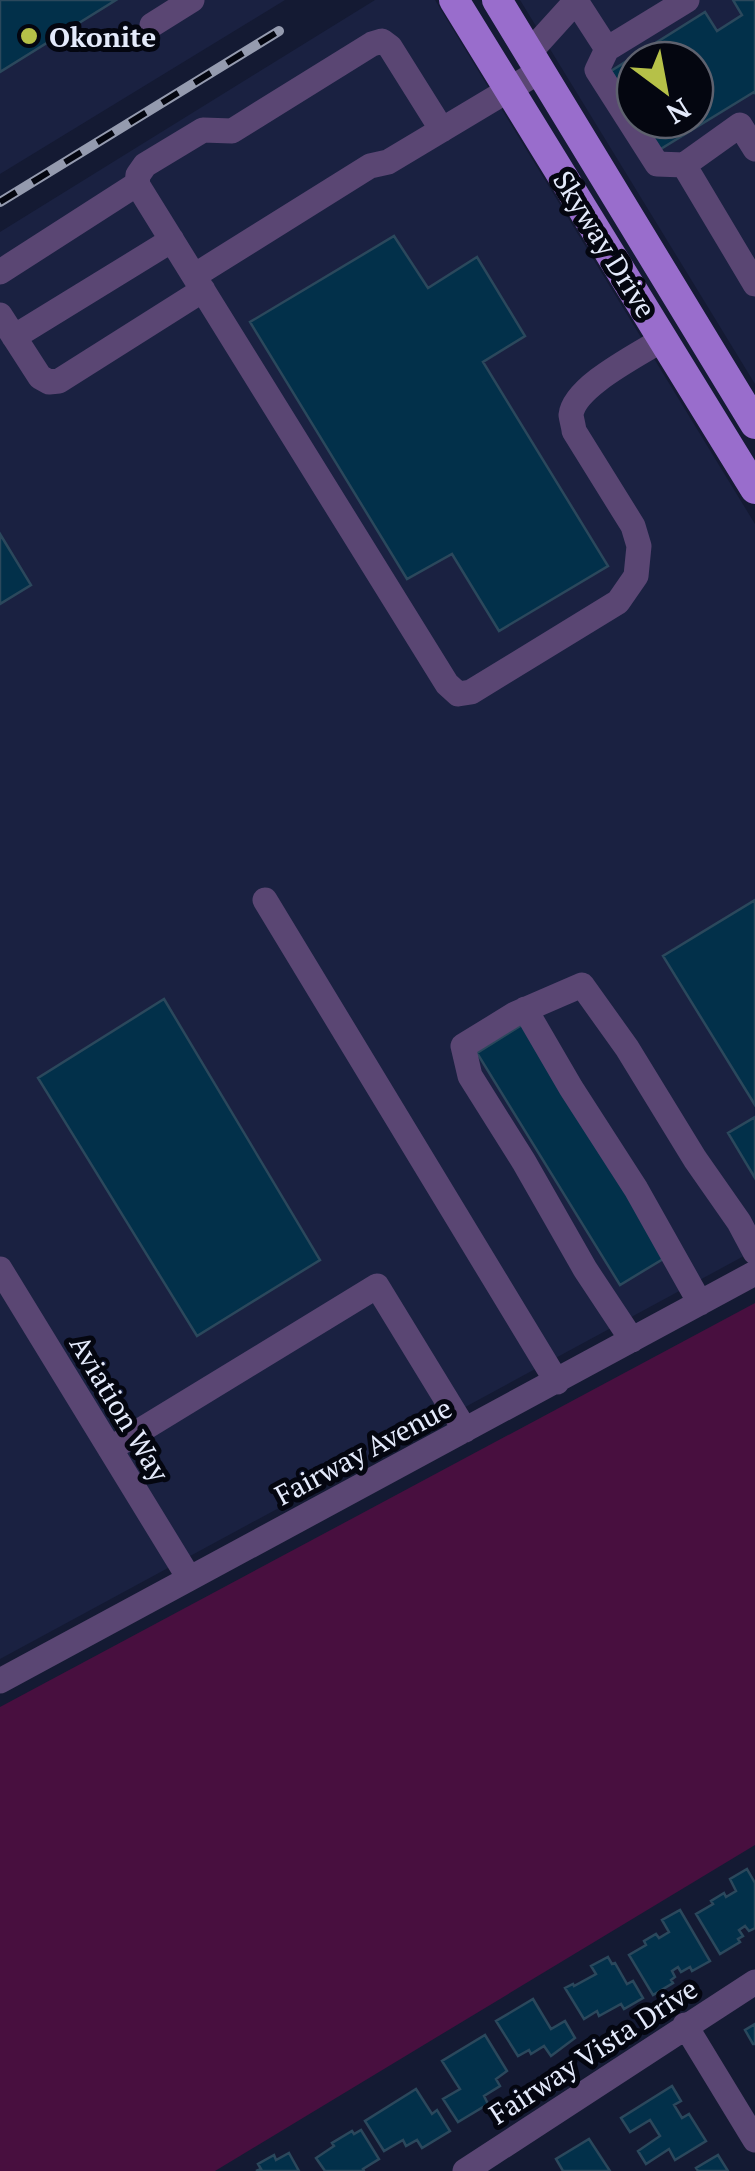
<svg xmlns="http://www.w3.org/2000/svg" width="755" height="2171" viewBox="0 0 755 2171" font-family="'PT Serif',serif">
<rect width="100%" height="100%" fill="#141a33"/>
<path fill="#1a2141" fill-rule="evenodd" d="M0,0H285L0,174Z
M375,0H435L755,524V1250L0,1659V232Z
M520,0H755V384ZM635,60H695V120H635Z"/>
<path fill="#480f3f" d="M755,1303V1845L215,2171H0V1707Z"/>
<path fill="#02304a" stroke="#2b485c" stroke-width="2.5" d="M0,0H116L0,72Z
M733,0H755V94L754,92L659,150L641,120H695V60H635V111L611,71L705,12L717,31L742,15Z
M394,236L428,288L477,257L525,336L483,362L608,566L499,631L452,554L407,579L250,322Z
M0,534L31,585L0,604Z
M755,900V1105L663,956Z
M164,999L320,1260L197,1336L38,1078Z
M525,1023L668,1256L620,1285L477,1053Z
M755,1117V1178L728,1133Z
M747,1869L755,1883V1928L749,1931L745,1926L739,1930L743,1936L738,1939L740,1942L720,1954L696,1914L713,1904L711,1901L724,1893L726,1897L736,1891L730,1879Z
M680,1910L710,1961L692,1971L690,1967L681,1972L678,1967L672,1971L675,1977L671,1980L673,1983L653,1995L629,1955L646,1945L644,1941L656,1934L659,1938L669,1932L662,1920Z
M608,1957L612,1964L615,1963L627,1984L633,1981L643,1998L624,2009L621,2004L599,2016L597,2011L584,2019L565,1988L573,1984L574,1986L596,1974L591,1966Z
M533,1999L551,2029L565,2021L575,2038L551,2056L544,2046L531,2054L529,2050L518,2056L496,2021Z
M755,2024V2044H753L745,2030Z
M485,2035L507,2071L496,2079L500,2086L484,2096L488,2104L458,2122L443,2099L460,2089L442,2061Z
M672,2086L681,2101L674,2105L682,2118L689,2114L706,2141L675,2160L669,2149L646,2164L638,2151L660,2136L650,2120L630,2132L621,2118Z
M416,2089L432,2114L437,2110L450,2131L422,2148L417,2140L406,2146L403,2140L384,2151L365,2121Z
M361,2130L379,2159L363,2169L364,2171H325L316,2158L334,2146L332,2143L352,2131L354,2134Z
M589,2139L610,2171H563L556,2159Z
M289,2153L299,2171H256L261,2169L258,2164L274,2155L276,2160Z
M718,2155L728,2171H698L696,2168Z"/>
<g fill="none" stroke-linecap="round" stroke-linejoin="round">
<path stroke="#5a4673" stroke-width="25" d="M687,0L607,49L597,70L657,164L684,165L755,284
M152,25L192,0
M529,53L576,1L607,49
M442,130L390,47L382,41L372,44L232,131L203,130L145,165L138,175L137,184L194,276L370,166L388,162L540,71
M684,165L740,125L755,149
M0,272L137,184
M194,276L447,684L458,694L471,692L618,602L636,576L639,546L633,526L574,431C574,428 571,417 571,415C574,386 640,354 663,339
M0,315L40,377L49,382L59,381L203,290
M14,337L172,240
M265,900L557,1382
M525,1009L571,1088L636,1189L700,1303
M0,1269L189,1578
M632,1340L585,1269L524,1162L470,1076L463,1046L515,1014L582,985L627,1048L695,1159L739,1222L755,1252
M110,1449L377,1286L465,1430
M0,1681L755,1273
M685,2025L755,2140
M465,2171L755,1982"/>
<path stroke="#996dcc" stroke-width="30" d="M454,0L755,489
M497,0L755,424"/>
<g stroke="#959baf" stroke-width="10">
<path id="rail" d="M0,202L279,31"/>
</g>
<use href="#rail" stroke="#040610" stroke-width="6" stroke-dasharray="19" stroke-linecap="butt"/>
</g>
<circle fill="#b6c148" stroke="#040610" stroke-width="4" cx="29" cy="36" r="10"/>
<g text-anchor="middle" dominant-baseline="central" stroke-width="10" stroke-linejoin="round" paint-order="stroke">
<g font-size="28" font-weight="bold" fill="#e4eafb" stroke="#040610" text-anchor="start">
<text x="49" y="36">Okonite</text>
</g>
<g font-size="28" fill="#e4eafb" stroke="#040610">
<text transform="translate(605 244) rotate(58)">Skyway Drive</text>
<text transform="translate(120 1408) rotate(59)">Aviation Way</text>
<text transform="translate(363 1451) rotate(-28)">Fairway Avenue</text>
<text transform="translate(593 2051) rotate(-33)">Fairway Vista Drive</text>
</g>
</g>
<g transform="translate(665 90) rotate(148)"><circle r="48" fill="#040610" stroke="#5e616e" stroke-width="2.5"/>
<path d="M0-8L18 38L0 25L-18 38Z" fill="#b6c148"/>
<text y="-15" font-size="28" font-weight="bold" text-anchor="middle" fill="#e4eafb">N</text>
</g>
</svg>
